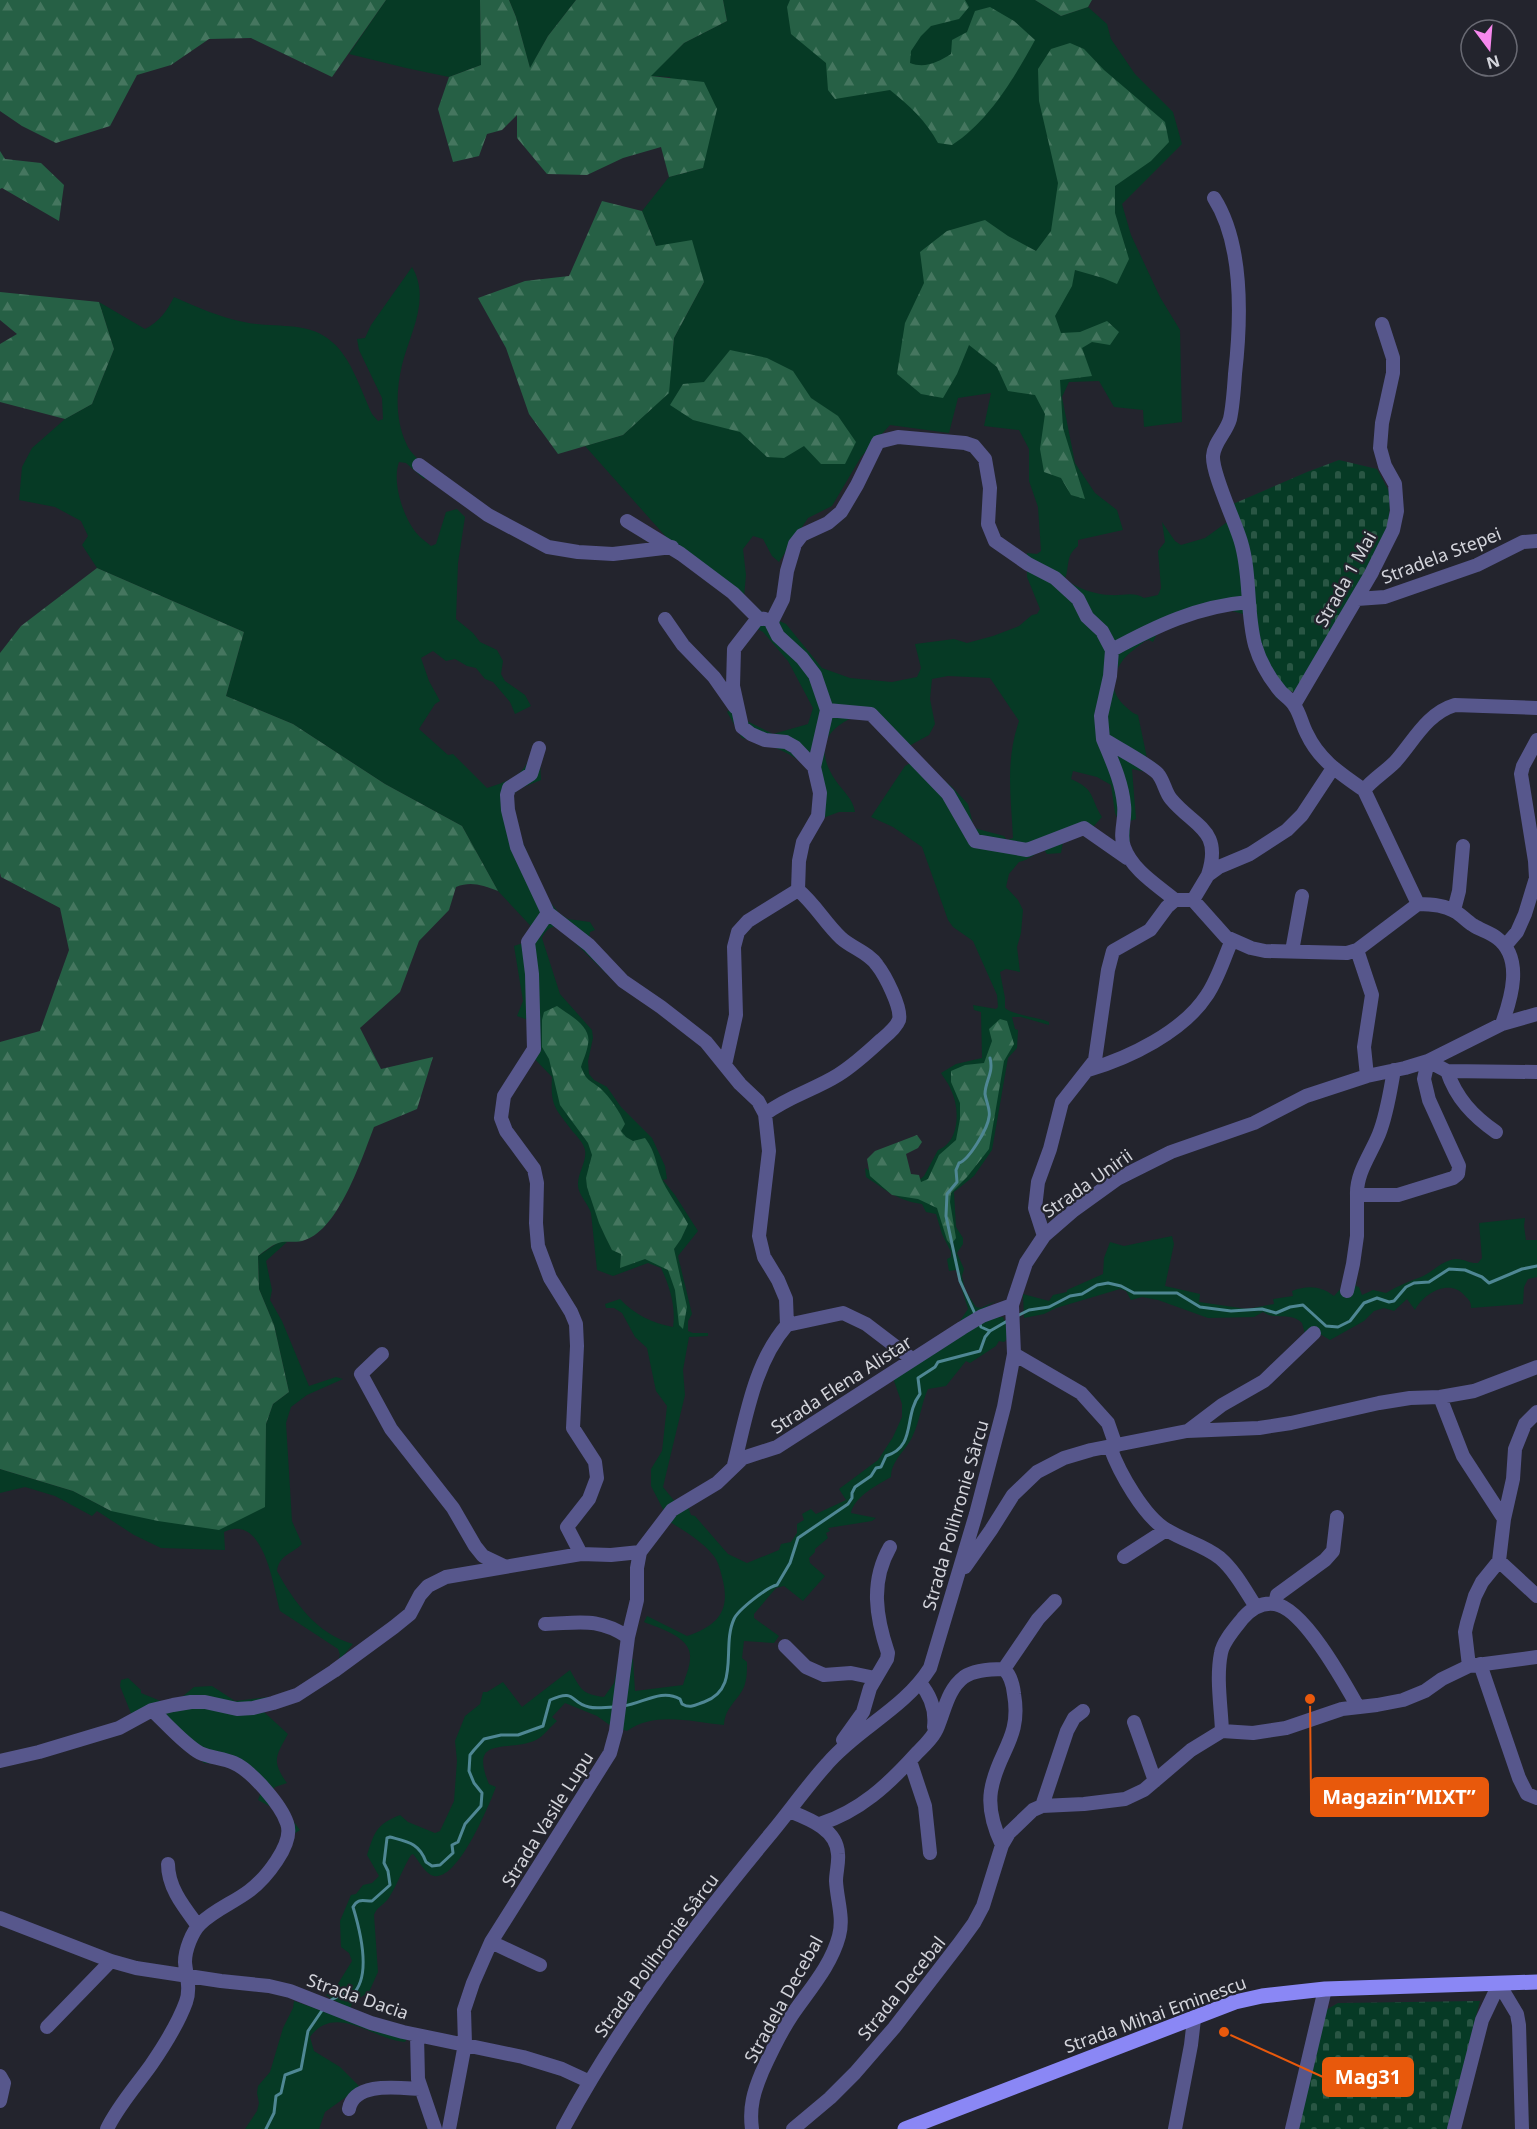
<svg xmlns="http://www.w3.org/2000/svg" width="1537" height="2129" viewBox="0 0 1537 2129" font-family="'Noto Sans',sans-serif">
<defs>
<pattern id="forest-firs" width="22" height="20" patternUnits="userSpaceOnUse" patternTransform="scale(1.5)"><rect width="22" height="20" fill="#266045"/><path d="M5 1l3.5 6h-7zM16 11l3.5 6h-7z" fill="#45765f"/></pattern>
<pattern id="cemetery-stones" width="16" height="16" patternUnits="userSpaceOnUse" patternTransform="scale(1.5)"><rect width="16" height="16" fill="#063a25"/><path d="M2 7V4a2 2 0 0 1 4 0v3zM10 15v-3a2 2 0 0 1 4 0v3z" fill="#295644"/></pattern>
</defs>
<rect width="100%" height="100%" fill="#23242d"/>
<path fill="#063a25" fill-rule="evenodd" d="M386,0H480L481,65L449,77L406,68L349,54Z
M509,0H576L548,36L530,69L516,17Z
M723,0H1035L1061,16L1088,7L1107,24L1111,39L1135,74L1173,112L1182,144L1122,204L1131,235L1160,297L1180,330L1182,422L1144,427L1143,410L1114,407L1099,381L1069,382L1062,397L1075,463L1095,493L1117,510L1123,530L1078,540V546C1065,556 1070,566 1065,579C1076,588 1096,595 1111,595C1122,596 1134,591 1144,598L1158,595L1161,588L1158,551L1165,542L1162,522L1175,541L1181,545L1205,538L1230,520L1287,689L1277,699L1250,647L1243,614L1232,611L1221,610L1158,632L1153,642L1149,640L1145,641C1138,647 1128,653 1123,660C1110,678 1110,693 1126,707C1131,711 1132,713 1138,715L1147,758L1156,763L1158,768L1151,773L1132,769L1136,819L1130,821V846L1115,813L1111,785L1097,777L1073,771L1071,779C1096,790 1089,796 1102,817L1086,835L1082,834L1063,842L1061,853L1047,854L1044,850C1035,853 1029,860 1019,862L1009,874L1006,887L1018,900L1023,910L1021,933L1017,947L1020,972L1006,969L1000,972L1005,998V1008C1013,1015 1037,1017 1049,1022V1025L1021,1017H1012L1015,1029L1018,1030L1017,1048L1008,1058L992,1150L974,1176L954,1192L956,1227L963,1238V1244L957,1253L964,1269L962,1276L965,1290L976,1307L981,1308L996,1301L958,1324L968,1309L956,1270L949,1271L947,1259L951,1257V1252L942,1234L936,1214L926,1212L922,1204C898,1201 886,1190 866,1177L865,1168L891,1183L917,1182L924,1176L938,1150C960,1142 960,1108 951,1090C949,1084 944,1078 941,1073L956,1064L982,1058L981,1012L974,1010L973,1005L996,1009L998,1007L997,995L973,941L953,927L948,920L922,847L893,827L871,817L905,766L918,759L952,787L968,804L974,828L1004,836L1007,840L1013,838C1011,796 1005,762 1019,721L990,678L948,676L932,679L930,699L935,724L929,735L909,746C898,739 877,721 866,717C858,714 851,718 844,722C819,737 820,758 836,781C843,791 853,799 855,812H839L823,818C813,799 818,795 813,778C808,757 761,741 742,738L727,712L740,703L745,720L773,734L808,724L813,708L788,661L763,632L756,628L753,616L667,538L585,446L623,435L668,393L674,338L704,282L656,246L642,211L669,177L703,168L670,77L650,76L684,43L727,21ZM991,393L984,426L1019,430L1029,449V481L1038,507L1041,551L1037,554L1027,553V577L1040,609L1037,614L1032,615L1019,626L993,636L967,643L954,639L915,644L921,668L917,677L892,682L850,678L822,668L786,624L766,615L744,597L746,575L743,549L753,536L763,539L772,556L779,562L808,518L832,506L861,457L890,425L949,433L958,398Z
M412,267C431,299 410,333 402,365C396,390 395,419 406,443C410,454 422,462 431,470L424,479L406,463L399,462C392,481 402,513 414,530C418,536 425,541 431,546L436,544L446,512L457,509L465,517L458,563L456,619L473,633L480,642L497,650L503,661L501,674L505,681L525,695L531,706L515,714L510,702L493,682L485,679L476,668L467,666L455,659L446,661L433,651L421,658L429,681L440,701L435,704L419,729L448,755L453,754L487,788C505,782 521,778 529,759L540,761L541,780L521,788L512,795L520,836L546,897L559,913L568,919L590,922L595,930L590,932L589,940L615,982L558,926C550,926 545,931 542,938L560,994L592,1030L593,1038L588,1061L589,1074L594,1080L607,1087L621,1107L652,1138L665,1166L667,1179L663,1180L675,1195L698,1231L678,1256L692,1314L688,1321V1331L693,1333H708V1336L689,1337L683,1370L685,1395L663,1487L676,1503L665,1513L651,1486V1469L662,1451L667,1406L656,1391L647,1348L635,1337L622,1313L614,1308H606L605,1304L620,1299C635,1315 652,1323 673,1327C676,1307 670,1287 661,1268L648,1263L613,1276L597,1270L591,1213C588,1203 577,1194 578,1183C578,1172 589,1158 584,1147C582,1142 577,1136 573,1132C556,1109 550,1107 552,1077L529,1053L528,1020L517,1016L523,1001L514,946L541,937L498,891L462,826L385,784L293,724L226,696L244,632L97,568L82,545L88,536L81,521L55,507L19,500L22,467L32,448L65,419L92,404L114,349L99,302L145,329C159,322 167,311 174,297C197,307 219,317 244,322C273,329 308,320 332,342C351,357 362,393 372,414L378,421L383,419L382,398L359,350L357,339L365,338L371,325Z
M1525,1218L1524,1226L1526,1240H1537V1277L1528,1279L1524,1287L1523,1304L1471,1308C1471,1301 1469,1300 1465,1296C1450,1278 1424,1293 1415,1310L1407,1299L1394,1311L1384,1308L1374,1311L1364,1321L1330,1340L1320,1334H1305L1302,1323C1290,1311 1276,1321 1263,1312L1254,1317L1208,1318L1158,1300L1142,1297L1131,1300L1126,1291L1120,1289L1056,1308L1044,1314L1024,1318L1023,1294L1049,1301L1053,1295L1067,1292V1290L1103,1274L1104,1258L1110,1242L1124,1246L1172,1236L1174,1244L1165,1286L1200,1294L1199,1302L1247,1309L1274,1304L1273,1299L1293,1296L1292,1291C1308,1285 1321,1286 1334,1296L1345,1284L1358,1259L1356,1286L1359,1287L1362,1295L1373,1290L1386,1293C1398,1286 1409,1281 1421,1277C1433,1272 1441,1261 1455,1259C1463,1258 1470,1264 1478,1263L1482,1258L1479,1223Z
M279,1242H287L266,1261L272,1290L270,1300L282,1321L309,1386L336,1377L343,1379L307,1395L291,1407L286,1423L292,1521L302,1544C292,1554 279,1555 277,1571C294,1602 317,1634 353,1644L338,1662L340,1655L338,1649L280,1611C273,1585 264,1513 224,1532L225,1550L161,1548L134,1535L97,1511L92,1516L55,1496L25,1487L0,1493V1469L73,1491L111,1511L264,1507L266,1424L273,1404L289,1392L274,1325L259,1289L258,1256Z
M989,1317H1003L1007,1326V1339L1004,1342L999,1341L996,1346L970,1363L966,1361L946,1386L928,1389C921,1404 920,1421 913,1435C907,1450 891,1460 891,1477C877,1485 854,1497 851,1513L876,1518L872,1521L828,1528L830,1531L826,1533L828,1538L815,1549V1552L809,1558L810,1563L825,1576L803,1601L784,1586L776,1588L754,1614V1618L779,1636L774,1643L744,1641L742,1658L747,1662C747,1671 747,1679 744,1687C737,1702 725,1707 724,1725C692,1722 655,1711 627,1731L611,1726L597,1716L565,1703L552,1717L557,1721C550,1727 544,1736 536,1740C508,1753 468,1734 489,1784L496,1787C489,1805 456,1887 431,1875C424,1871 418,1860 413,1854L411,1855C403,1868 398,1883 390,1896C386,1904 377,1906 374,1915L378,1972L369,1992L353,2002L351,2006L352,2011L326,1995L336,1987L352,1961L349,1953L341,1947L340,1921L351,1895L356,1894L363,1885L372,1883L379,1876L367,1855C375,1831 376,1825 400,1815L408,1822L435,1833L440,1831L454,1801L457,1761L455,1741L465,1716L480,1704L483,1692H487L503,1682L522,1707L570,1670C581,1689 581,1694 604,1697L614,1683L620,1656L633,1659L635,1691L683,1685C685,1677 690,1667 690,1658C692,1637 659,1628 644,1622L647,1616L687,1636C719,1625 731,1610 722,1577C720,1569 718,1561 713,1555C704,1543 682,1529 668,1521L688,1507L691,1515L695,1516L728,1554L747,1563L779,1550L781,1544L791,1542L797,1533V1524L804,1520L802,1514L811,1509L816,1514L846,1500L839,1489L878,1460L893,1437L902,1417V1404L893,1378Z
M128,1678L141,1690V1693L163,1702L182,1697L194,1687L212,1686L235,1701L268,1697L264,1712L288,1734C276,1756 271,1761 287,1783L275,1787L271,1792L300,1830L294,1834L283,1824L273,1808L258,1800L261,1792L234,1765L204,1763L153,1717L132,1716L120,1686L121,1680Z
M294,2001L407,2039L405,2042C374,2040 335,2002 310,2037L314,2051L340,2067L360,2087L325,2112L319,2129H245L257,2111L259,2103L257,2093L258,2086L270,2072L283,2028L293,2008Z"/>
<path fill="url(#forest-firs)" d="M0,0H386L332,77L251,38L209,39L171,65L137,75L110,126L56,143L22,126L0,111Z
M480,0H509L516,17L530,68L548,36L576,0H723L727,21L684,43L651,76L704,82L717,109L703,168L669,177L661,147L623,158L587,175L547,174L517,138V115L502,130L487,134L479,156L453,162L438,109L449,77L481,65Z
M790,0H965L969,7L959,19L931,26L921,36L911,51L910,63C925,69 938,62 951,54L952,40L967,32L975,11L990,7L1014,21L1035,40C1014,78 989,121 952,145L938,143C926,121 910,106 890,90L835,99L828,90L826,63L791,34L787,7Z
M1035,0H1092L1088,7L1061,16Z
M1070,43L1084,49L1104,70L1165,122L1169,142L1151,161L1115,186V213L1129,259L1117,284L1103,278L1075,270L1072,286L1055,316L1061,333L1080,332L1107,321L1119,332L1110,345L1092,342L1082,348L1092,376L1060,380L1063,428L1085,499L1071,495L1061,478L1044,472L1040,449L1045,414L1035,395L1008,391L997,367L969,345L957,374L943,398L921,394L897,374L905,323L924,283L920,252L947,231L985,220L1008,236L1036,251L1051,231L1058,183L1039,101L1038,69L1051,49Z
M0,151L5,159L41,163L64,185L59,221L2,188L0,189Z
M602,201L642,211L656,246L692,240L704,282L674,338L669,393L623,435L558,454L529,414L506,348L478,298L525,281L569,276Z
M0,292L99,302L114,349L92,404L65,419L0,402V344L17,334L0,320Z
M730,350L767,358L793,371L811,398L838,416L856,442L845,464H821L804,446L784,458L767,457L740,432L693,420L670,405L683,384L704,382Z
M97,568L244,632L226,696L293,724L385,784L462,826L498,891C482,885 471,881 456,887L449,910L419,941L400,992L360,1028L381,1069L433,1057L417,1109L374,1127C362,1158 339,1229 305,1240C298,1243 289,1241 282,1242C274,1243 265,1251 258,1256L259,1289L274,1325L289,1392L273,1404L266,1424L265,1507L219,1530L158,1521L111,1511L73,1491L0,1469V1042L40,1031L69,950L60,908L1,877L0,873V653L21,626Z
M557,1006C569,1015 592,1026 588,1044C587,1052 583,1060 581,1067C587,1082 589,1079 600,1088C610,1097 620,1112 625,1124L621,1131L626,1137L633,1141L645,1138C657,1154 655,1164 663,1182C670,1196 680,1209 688,1224L681,1239L674,1249L687,1307L683,1329L679,1325L675,1290L668,1270L645,1259L620,1268L621,1254L612,1250L605,1236L599,1223L587,1187L586,1178L592,1155L588,1143L560,1105L549,1059L542,1047V1020L544,1012Z
M1000,1019L1007,1021L1014,1044L1004,1061L989,1149L967,1177L951,1193L950,1202L956,1238L951,1245L947,1240L937,1208L918,1199L892,1195L870,1176L867,1159L875,1151L917,1135L922,1142L918,1148L906,1154L911,1174L919,1175L921,1182L928,1179L939,1155L956,1140L960,1119V1103L951,1082V1071L965,1065L984,1063L992,1041L989,1029Z"/>
<path fill="url(#cemetery-stones)" d="M1339,460L1377,469L1390,493L1389,524L1346,608L1295,693C1291,691 1286,689 1282,687C1259,668 1240,538 1233,504L1307,472Z
M1480,2001L1447,2129H1298L1326,2010L1338,2003Z"/>
<g fill="none" stroke-linecap="round" stroke-linejoin="round">
<path stroke="#4f8794" stroke-width="3" d="M976,1316L960,1281L946,1216L947,1194L957,1182L956,1170L959,1163C969,1160 988,1128 989,1117C991,1110 986,1102 985,1094C985,1081 994,1073 990,1058
M1017,1316L1029,1310L1049,1307L1070,1296L1082,1294L1097,1285L1108,1283L1121,1286L1134,1293H1177L1200,1307L1231,1311L1262,1309L1276,1313L1290,1307L1303,1305L1326,1326L1338,1327L1350,1321L1364,1303L1377,1298L1389,1302L1394,1301L1406,1287L1414,1283L1429,1282L1449,1269L1465,1270L1482,1277L1489,1283L1522,1269L1537,1266
M979,1322L981,1327L990,1331
M623,1706C642,1704 661,1688 680,1699L682,1704C691,1709 695,1705 704,1702C741,1689 721,1647 734,1619C738,1610 767,1587 777,1585L790,1563L798,1538L848,1504L852,1498V1493L855,1487L871,1476L876,1468L881,1467L886,1456C917,1446 903,1416 920,1394L918,1378L935,1367L938,1362L980,1351L985,1337L990,1331L1009,1320
M329,2001L341,1995H352C372,1977 360,1930 353,1907C358,1898 362,1901 372,1901L390,1885L388,1871L384,1863L387,1838L390,1837C408,1842 419,1843 426,1862L432,1866L440,1865L453,1853L452,1845L458,1842L465,1824L481,1806L482,1793L474,1783L469,1771L470,1755L474,1750L484,1739L501,1735H518L543,1726L550,1700C577,1688 569,1703 589,1707C596,1709 606,1707 614,1707
M266,2129L274,2113L276,2096L281,2093L285,2075L301,2069L308,2031L323,2009"/>
<path stroke="#57578c" stroke-width="14" d="M1214,198C1244,245 1241,321 1235,374C1234,389 1233,405 1230,419C1226,433 1214,442 1213,456C1212,474 1235,521 1241,542C1251,575 1246,611 1255,645C1260,662 1270,679 1281,692C1285,696 1291,700 1294,705C1300,713 1302,725 1307,734C1319,760 1341,774 1364,790
M419,465L488,515L548,547L578,552L613,554L672,547
M627,521L681,554L733,593L758,618L765,619
M1357,599L1385,597L1477,565L1523,542L1537,541
M758,618L734,649L733,686L742,727L751,734L765,740L786,742L795,747L814,767
M665,619L683,645L714,677L735,707
M1112,650C1156,626 1198,606 1249,602
M1294,705L1371,574L1393,530L1397,511L1395,484L1385,466L1380,448L1382,423L1393,373V358L1382,324
M827,710L871,714L948,794L975,841L1027,850L1084,828L1127,858
M539,748L531,774L509,788L507,795L508,810L517,847L548,913L589,945L623,981L661,1007L706,1042L740,1084L758,1101L765,1114L769,1151L759,1236L764,1257L778,1280L786,1299L787,1325C754,1363 746,1418 734,1465
M1175,900H1193L1226,937L1251,948L1265,951L1347,953L1357,950L1418,904
M1193,900L1208,875L1219,867L1250,854L1287,830L1302,815L1333,768
M1418,904L1364,790C1373,779 1385,772 1395,762C1413,742 1427,713 1455,705L1537,708
M1418,904C1429,904 1444,905 1454,911C1461,914 1466,921 1473,925C1480,930 1490,932 1497,938C1524,958 1511,999 1502,1024
M1454,910L1459,891L1463,846
M548,913L528,942L532,974L534,1049L504,1096L501,1118L506,1131L534,1169L537,1183L536,1223L538,1246L550,1278L571,1312L576,1324L577,1346L573,1428L595,1462L597,1478L589,1499L567,1527L581,1554
M1505,946L1517,932L1525,914L1536,878L1535,861L1521,774L1523,766L1537,740
M1357,950L1372,995L1364,1047L1367,1076
M1292,951L1302,896
M725,1065L736,1015L734,947L738,932L748,921L798,890L799,861L803,842L818,816L820,793L814,767L827,710L815,675L802,658L778,636L772,624L773,619L783,599L787,571L795,544L802,535L828,523L841,512L857,485L878,442L898,437L965,443L974,446L985,459L990,488L988,524L995,541L1028,564L1055,578L1078,599L1087,617L1102,631L1112,650L1110,676L1101,716L1103,739C1114,746 1153,767 1158,774C1164,781 1165,792 1171,799C1194,827 1223,829 1208,875
M1088,1070C1129,1058 1183,1032 1207,995C1218,979 1224,958 1232,940
M1447,1071C1456,1098 1473,1116 1496,1132
M765,1114C789,1096 814,1090 838,1075C854,1065 867,1053 881,1040C887,1035 896,1028 899,1020C902,1008 885,975 877,965C869,953 852,948 841,938C825,923 815,904 798,890
M1357,1195C1356,1173 1371,1154 1379,1134C1387,1114 1390,1092 1394,1070
M1044,1236L1035,1208L1038,1182L1050,1149L1062,1102L1095,1060L1108,970L1113,951L1150,930L1167,907L1175,900C1157,885 1132,870 1124,847C1119,834 1126,819 1124,805C1122,782 1112,761 1103,739
M1347,1291L1353,1264L1357,1236V1195H1398L1453,1178L1458,1174L1459,1166L1429,1100L1424,1079L1428,1061L1447,1071L1537,1072
M787,1325L843,1313L866,1324L912,1359
M382,1354L361,1374L391,1429L453,1508L475,1546L483,1556L504,1566
M1440,1397L1463,1456L1504,1519
M1189,1430L1222,1405L1264,1381L1314,1333
M1116,1446L1108,1423L1081,1393L1014,1354L1012,1305L1026,1263L1044,1236L1074,1210L1117,1179L1171,1152L1254,1123L1306,1096L1367,1076L1405,1068L1428,1061L1502,1024L1537,1014
M1110,1447C1119,1472 1144,1517 1167,1530C1184,1541 1204,1545 1220,1558C1235,1571 1245,1590 1256,1607
M1124,1557L1166,1530
M1499,1561L1537,1596
M965,1567L991,1530L1013,1495L1037,1472L1064,1458L1091,1450L1187,1431L1259,1428L1291,1423L1379,1403L1410,1398L1440,1397L1474,1391L1537,1367
M1275,1604L1277,1595L1325,1560L1333,1551L1337,1517
M545,1624C580,1623 597,1617 628,1637
M785,1646L806,1667L824,1675L851,1673L875,1678
M1480,1664L1519,1778L1527,1794L1537,1798
M1469,1666L1465,1632L1467,1623L1475,1596L1482,1582L1499,1561L1504,1519L1513,1479L1515,1449L1525,1424L1537,1412
M920,1683C931,1696 936,1710 934,1727
M1134,1722L1155,1781
M1222,1731C1221,1706 1216,1678 1221,1653C1223,1641 1236,1627 1243,1618C1251,1609 1262,1602 1275,1604C1304,1609 1344,1682 1358,1707
M843,1740L863,1712L870,1688L887,1659L888,1653C876,1617 870,1582 890,1547
M0,1761L39,1752L119,1728L152,1710L173,1705L191,1702H205L237,1709L253,1708L273,1703L297,1695L334,1671L394,1627L410,1614L420,1595L428,1586L446,1577L581,1554L611,1555L640,1552L672,1510L717,1483L743,1458L777,1447L962,1328L982,1316L1012,1305
M910,1761L925,1806L930,1853
M1042,1806L1067,1731L1074,1718L1083,1711
M820,1824C860,1811 888,1785 916,1754C924,1746 934,1737 938,1726C945,1709 948,1689 964,1677C974,1670 993,1669 1004,1669
M1002,1845C994,1828 988,1810 991,1791C997,1752 1022,1739 1014,1694C1013,1684 1011,1676 1004,1669L1038,1619L1055,1601
M168,1864C168,1888 184,1907 198,1926
M0,1918L111,1961L136,1968L221,1981L269,1986L290,1991L371,2023L403,2032L523,2057L562,2069L588,2081
M491,1942L540,1965
M1499,1984L1517,2014L1519,2025L1522,2129
M47,2027L111,1961
M417,2035L418,2079L435,2129
M0,2076L4,2083L0,2101
M349,2109C354,2081 399,2088 420,2089
M107,2129C118,2106 136,2086 151,2065C164,2046 178,2024 186,2002C191,1988 186,1975 185,1962C185,1950 192,1932 200,1924C214,1910 233,1903 249,1891C264,1880 295,1844 287,1823C281,1805 252,1771 234,1763C223,1758 211,1758 200,1753C184,1744 166,1723 152,1710
M449,2129L465,2044L464,2010L473,1983L491,1942L610,1753L616,1731L628,1637L637,1600V1568L640,1552
M563,2129C621,2021 695,1925 773,1831C791,1809 808,1785 827,1764C858,1728 904,1709 930,1668L976,1514L1004,1407L1014,1354
M752,2129C749,2107 754,2091 762,2072C771,2052 780,2033 792,2015C809,1990 831,1966 839,1936C844,1918 837,1900 836,1881C836,1872 839,1863 838,1854C837,1829 809,1819 789,1811
M793,2129L830,2098L855,2073L894,2028L958,1945L974,1923L983,1906L1002,1845L1009,1833L1033,1810L1042,1806L1084,1804L1125,1799L1144,1790L1191,1750L1222,1731L1253,1733L1286,1728L1342,1709L1377,1705L1403,1700L1425,1691L1442,1679L1469,1666L1537,1657
M1175,2129L1191,2045L1194,2019
M1292,2129L1325,1989
M1454,2129L1482,2020L1499,1984"/>
<path stroke="#8a87f5" stroke-width="15" d="M905,2129L1235,2002L1262,1996L1325,1989L1537,1982"/>
</g>
<g text-anchor="middle" dominant-baseline="central" stroke-width="4.5" stroke-linejoin="round" paint-order="stroke">
<g font-size="18" fill="#d3d4db" stroke="#23242d">
<text transform="translate(1441 555) rotate(-21)">Stradela Stepei</text>
<text transform="translate(1345 579) rotate(-61)">Strada 1 Mai</text>
<text transform="translate(1087 1183) rotate(-35)">Strada Unirii</text>
<text transform="translate(841 1384) rotate(-33)">Strada Elena Alistar</text>
<text transform="translate(955 1515) rotate(-74)">Strada Polihronie Sârcu</text>
<text transform="translate(547 1819) rotate(-58)">Strada Vasile Lupu</text>
<text transform="translate(656 1955) rotate(-54)">Strada Polihronie Sârcu</text>
<text transform="translate(901 1988) rotate(-51)">Strada Decebal</text>
<text transform="translate(358 1996) rotate(19)">Strada Dacia</text>
<text transform="translate(783 1999) rotate(-61)">Stradela Decebal</text>
<text transform="translate(1155 2014) rotate(-20)">Strada Mihai Eminescu</text>
</g>
</g>
<path fill="none" stroke="#e8590c" stroke-width="2" d="M1310 1699L1311 1797M1224 2032L1323 2077"/>
<g fill="#e8590c" stroke="#23242d" stroke-width="2">
<circle cx="1310" cy="1699" r="6"/>
<circle cx="1224" cy="2032" r="6"/>
</g>
<g fill="#e8590c" stroke="#e8590c" stroke-width="2">
<rect x="1311" y="1778" width="177" height="38" rx="6"/>
<rect x="1323" y="2058" width="90" height="38" rx="6"/>
</g>
<g font-size="20" text-anchor="middle" font-weight="bold" fill="#fff">
<text x="1399" y="1804">Magazin”MIXT”</text>
<text x="1368" y="2084">Mag31</text>
</g>
<g transform="translate(1489 48) rotate(164)"><circle r="28" fill="#23242d" stroke="#696a73" stroke-width="1.5"/>
<path d="M0-4.5L10 22L0 15L-10 22Z" fill="#f688ed"/>
<text y="-9" font-size="16" font-weight="bold" text-anchor="middle" fill="#d3d4db">N</text>
</g>
</svg>
